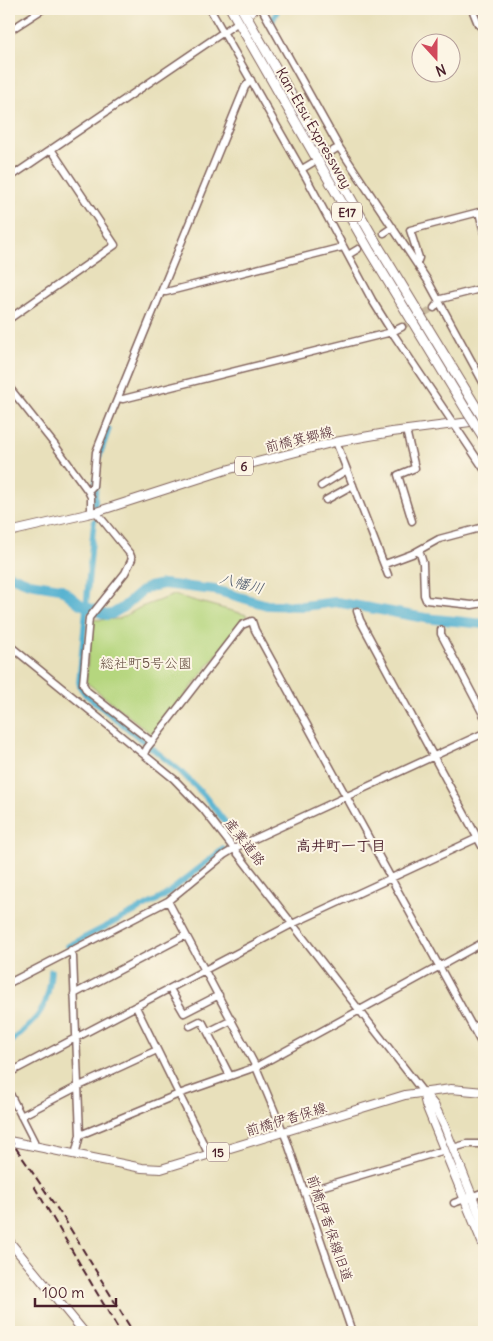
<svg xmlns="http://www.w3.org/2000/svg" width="493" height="1341" viewBox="0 0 493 1341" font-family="Delius,'Klee One',sans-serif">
<rect width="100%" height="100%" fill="#fcf5e5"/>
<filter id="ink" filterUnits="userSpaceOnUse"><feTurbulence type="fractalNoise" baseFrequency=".02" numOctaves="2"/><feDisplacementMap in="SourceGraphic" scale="10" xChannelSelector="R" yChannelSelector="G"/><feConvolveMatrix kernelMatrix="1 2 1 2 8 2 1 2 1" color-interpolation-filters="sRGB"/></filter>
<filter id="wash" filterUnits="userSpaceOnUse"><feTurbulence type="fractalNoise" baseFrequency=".0096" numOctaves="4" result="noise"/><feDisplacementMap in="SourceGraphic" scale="20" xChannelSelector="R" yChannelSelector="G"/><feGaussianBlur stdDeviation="1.12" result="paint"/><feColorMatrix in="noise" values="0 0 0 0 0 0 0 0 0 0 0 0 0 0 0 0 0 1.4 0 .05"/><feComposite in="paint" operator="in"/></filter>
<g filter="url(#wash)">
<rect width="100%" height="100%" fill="#e8e0bb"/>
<path fill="#b5d67e" stroke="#807a54" d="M174,595L247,615L154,736L86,682L91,620L119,619L141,607Z"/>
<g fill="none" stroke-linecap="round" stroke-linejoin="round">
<path stroke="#51b0d0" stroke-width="5.5" d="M272,22L278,9
M98,460L109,429
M95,504L96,479
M94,521L79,682L80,687L85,694L179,770L204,795L226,823
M68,946L163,897L223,849
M9,1044C36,1019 49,1011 51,971"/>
<path stroke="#51b0d0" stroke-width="10" d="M9,575L29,583L60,588L80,604L106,615L112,614L122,608L143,590L149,587L163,584L215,590L267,605L303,606L336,602L425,618L484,624"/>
</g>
</g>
<g filter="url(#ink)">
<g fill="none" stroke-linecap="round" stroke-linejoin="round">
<path stroke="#c8b99e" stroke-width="6" stroke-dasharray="6 3" stroke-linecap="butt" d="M402,327L434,308"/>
<g stroke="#81635d" stroke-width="9">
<path id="minor" d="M210,9L307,179L372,300L392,332L484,469
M262,9L339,147L428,281L484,384
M472,9L478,24L484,30
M252,12L256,9
M9,31L43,9
M331,152L339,147
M302,169L312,163
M9,178L234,25
M384,233L393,227
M348,255L358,249
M417,263L419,258L410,230L479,212L484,233
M161,292H166L343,247
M434,308L441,299L484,288
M9,319L115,245L51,149
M9,387L54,444L88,491L91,497V513
M118,398L123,399L392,332L402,327
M406,430L415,468L398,475L412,521
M336,442L388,575
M321,486L347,470
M88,491L93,486L96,452L112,412L245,87L251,80
M326,500L353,485
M96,512L130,554L132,559L125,573L89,618L83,684L87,691L152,742
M419,550L423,563L424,595L426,600L472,605L484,603
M385,564L412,554L439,539L484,527
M357,611L360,620L484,850
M441,630V634L484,716
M9,645L174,779L203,809L423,1092
M144,754L147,748L242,625L252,621L255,630L484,1048
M168,901L256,1067L287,1141L352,1332
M71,950L73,957L80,1135L75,1155
M9,983L168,901L224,855L239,846L484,733
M170,989L184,1013L219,995
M74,994L186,935
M136,1007L209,1155
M190,1026L200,1021L203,1023L230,1076
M473,1028L484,1021
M208,1032L232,1020
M9,1073L292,924L484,835
M9,1092L34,1141V1146
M21,1116L77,1087L157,1050
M80,1135L179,1094L256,1067L484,942
M453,1148L467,1144H484
M304,1192L445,1150
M454,1203L484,1192"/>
</g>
<g stroke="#81635d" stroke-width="10">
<path id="major" d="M9,532L96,512L226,470L335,442L392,432L478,421
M423,1092L426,1105L484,1247
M424,1093L434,1105L444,1125L484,1226
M9,1141L142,1168L161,1169L405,1095L451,1089L484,1092
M9,1241L84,1332"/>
</g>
<g stroke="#81635d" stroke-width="11">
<path id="highway" d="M231,9L369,250L468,413
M242,9L378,246L484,420
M477,427L484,438"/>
</g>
<use href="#minor" stroke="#fff" stroke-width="6"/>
<use href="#major" stroke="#fff" stroke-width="8"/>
<use href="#highway" stroke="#fff" stroke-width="9"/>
<path stroke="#4a1f2b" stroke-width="2" stroke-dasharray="8 4" stroke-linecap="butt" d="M9,1138L65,1220L133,1332
M34,1186L120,1332"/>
<g stroke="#81635d" stroke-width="11" stroke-linecap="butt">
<path id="highway-bridge" d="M468,413L477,427"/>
</g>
<use href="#highway-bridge" stroke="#fff" stroke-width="9"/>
</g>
</g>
<g text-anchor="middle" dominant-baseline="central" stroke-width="4" stroke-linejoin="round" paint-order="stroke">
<g fill="#fcf5e5" stroke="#7f5f63" stroke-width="1">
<rect x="332" y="202.5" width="30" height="19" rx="4"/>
<rect x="235" y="456.5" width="18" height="19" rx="4"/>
<rect x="207" y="1142.5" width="22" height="19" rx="4"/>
</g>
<g font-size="12" font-weight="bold" fill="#4a1f2b">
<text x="347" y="212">E17</text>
<text x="244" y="466">6</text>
<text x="218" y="1152">15</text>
</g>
<g font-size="14" fill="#4a1f2b" stroke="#fcf5e5">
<text transform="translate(314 128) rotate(60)">Kan-Etsu Expressway</text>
<text transform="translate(299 439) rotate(-14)">前橋箕郷線</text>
<text transform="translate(245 842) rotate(52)">産業道路</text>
<text transform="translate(286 1119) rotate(-17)">前橋伊香保線</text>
<text transform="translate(330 1228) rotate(71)">前橋伊香保線旧道</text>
</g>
<g font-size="14" fill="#654d40" stroke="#fcf5e5">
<text x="146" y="663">総社町5号公園</text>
</g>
<g font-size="15" font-style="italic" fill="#4d596d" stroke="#fcf5e5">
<text transform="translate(242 583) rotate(15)">八幡川</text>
</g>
<g font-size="15" font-weight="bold" fill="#4a1f2b" stroke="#fcf5e5">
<text x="341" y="845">高井町一丁目</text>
</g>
</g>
<rect width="493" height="1341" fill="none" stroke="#fcf5e5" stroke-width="30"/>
<g transform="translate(436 58) rotate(159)"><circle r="24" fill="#fcf5e5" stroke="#b59f9b"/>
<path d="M0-4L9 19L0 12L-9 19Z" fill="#d1495b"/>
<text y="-8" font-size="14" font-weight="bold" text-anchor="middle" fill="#4a1f2b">N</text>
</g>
<path d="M35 1298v8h81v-8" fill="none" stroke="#4a1f2b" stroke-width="2.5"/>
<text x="42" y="1298" font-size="15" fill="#4a1f2b" stroke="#fcf5e5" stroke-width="4" paint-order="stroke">100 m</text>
</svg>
